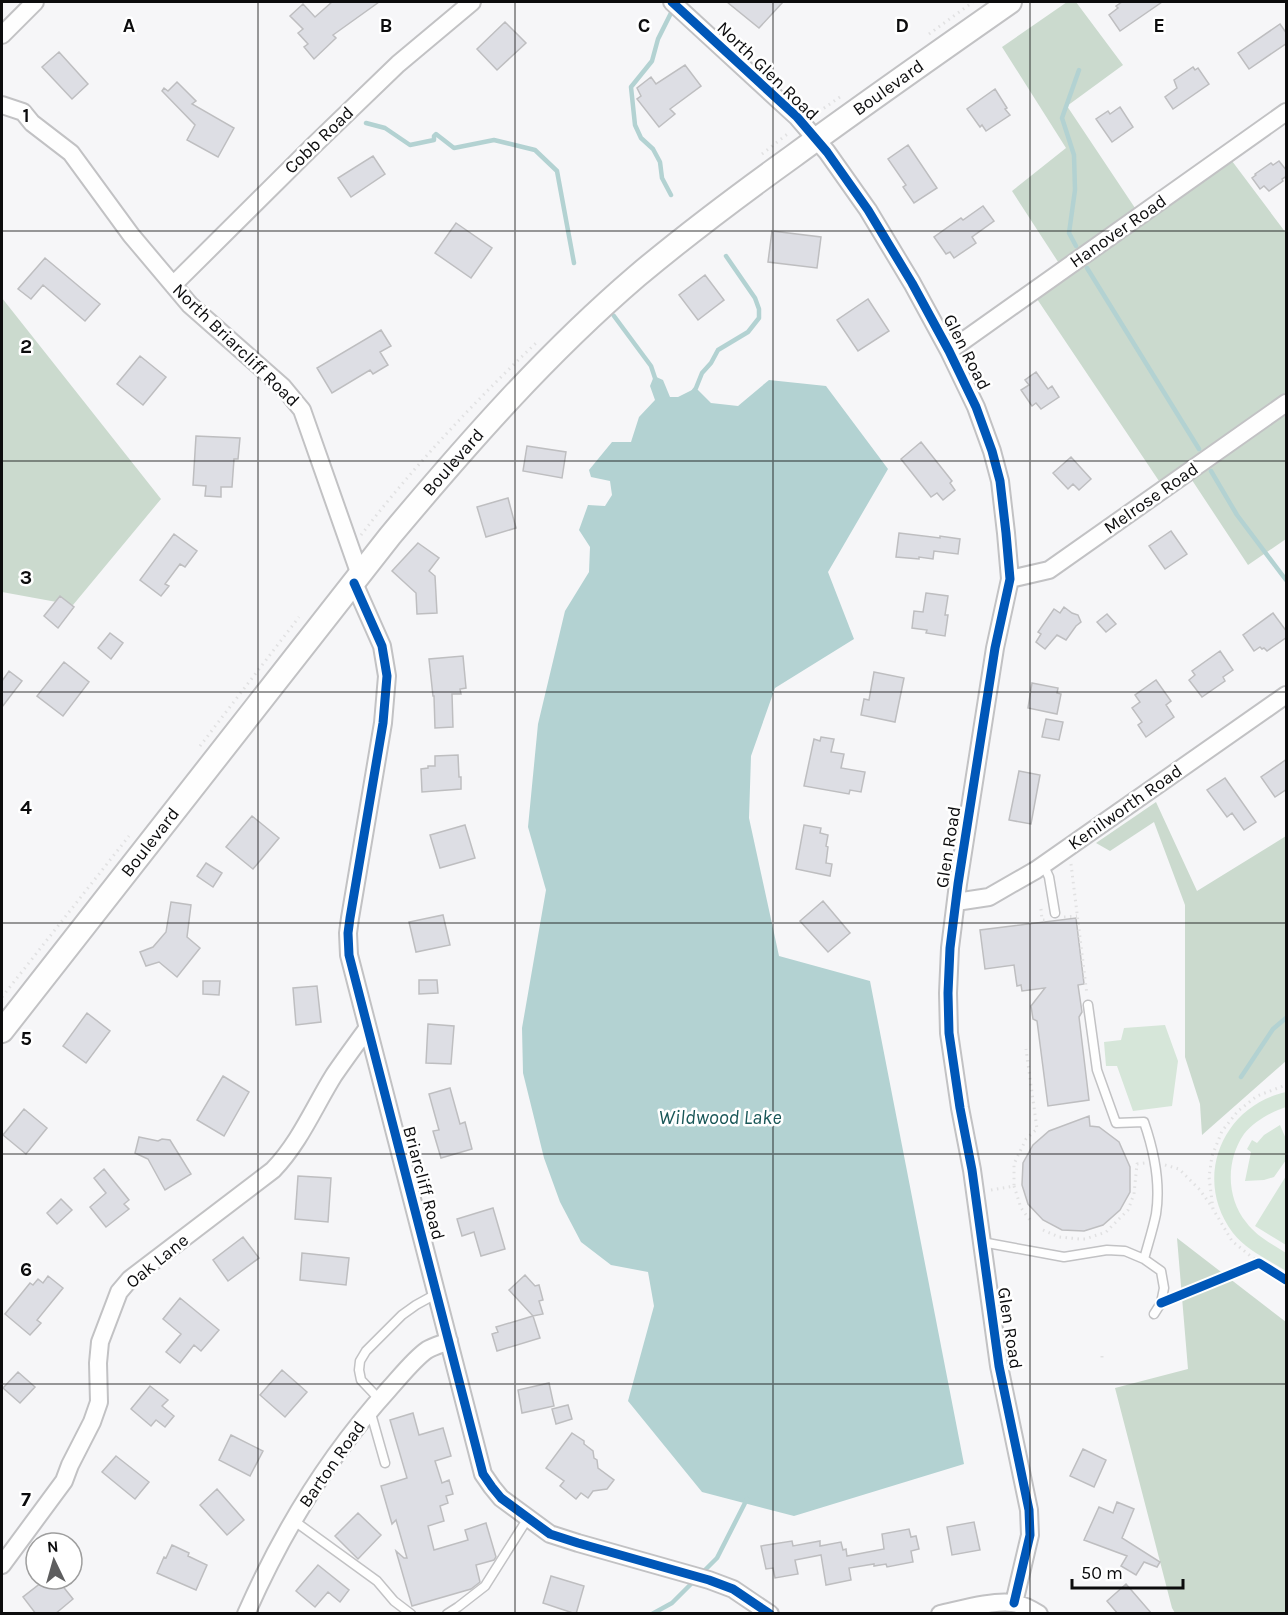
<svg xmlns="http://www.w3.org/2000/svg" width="1288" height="1615" viewBox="0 0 1288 1615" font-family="Karla,sans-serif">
<rect width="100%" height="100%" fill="#f6f6f8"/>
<path fill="#d6e6d9" d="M1165,1025L1178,1061L1172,1106L1133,1111L1117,1066H1106L1104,1042L1121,1040L1124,1028Z
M1286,1092V1107C1271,1112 1254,1121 1244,1134C1226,1160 1226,1197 1246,1222C1256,1236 1272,1244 1286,1253V1271C1269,1260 1246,1250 1233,1233C1192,1179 1222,1106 1286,1092Z
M1280,1125L1286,1139V1160L1274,1177L1264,1180L1245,1181L1251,1152L1247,1149L1252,1140L1257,1143L1264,1135Z
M1286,1176V1245L1255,1226Z"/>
<path fill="#cbdace" d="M1067,2H1076L1123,65L1067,106L1139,214L1226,153L1286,233V539L1248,565L1186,471L1163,487L1031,290L1062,268L1012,191L1066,148L1002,47Z
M2,298L161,499L73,605L2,592Z
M1156,802L1197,891L1286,836V1061L1202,1135L1200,1104L1185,1057V905L1154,822L1110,851L1096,843Z
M1177,1238L1286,1322V1613H1175L1172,1608L1115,1388L1188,1369Z"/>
<path fill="#b3d2d2" d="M654,376L663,380L670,397H678L696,388L711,403L738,406L769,380L826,386L888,469L828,572L854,639L775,688L751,756L749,818L779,956L870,981L964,1464L794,1516L702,1492L628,1401L654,1306L648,1272L611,1265L581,1242L560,1202L544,1158L523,1073L522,1028L546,890L528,827L538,724L565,611L589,572L590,547L579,530L588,505L605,506L612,495L610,481L591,477L589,470L612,442H631L639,417L655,400L650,386Z"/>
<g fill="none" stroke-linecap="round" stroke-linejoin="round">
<path stroke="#b3d2d2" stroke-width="4.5" d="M366,123L385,128L410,145L434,140V136L436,134L454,148L494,140L535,150L557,171L574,263
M671,195L662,178L660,162L653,149L641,138L635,125L631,87L652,61L658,39L671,13
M1076,246L1069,233L1075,190L1074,155L1062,118L1079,70
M1087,268L1199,449
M614,316L651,366L656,381
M693,392L696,388L702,373L711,363L718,350L748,332L759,318V309L755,298L726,256
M1211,471L1237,515L1286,580
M1241,1077L1273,1029L1286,1018
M702,1573L717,1558L747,1499
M652,1614L672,1603L694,1581"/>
</g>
<path fill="#dddee4" stroke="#bebec0" stroke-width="1.5" d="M332,2H379L333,35L336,38L314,59L304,47L308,44L298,33L303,29L290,16L303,4L315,17Z
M727,2H783L759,28Z
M1122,2H1162L1120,31L1109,15L1118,8L1116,6Z
M505,22L526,43L497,70L477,49Z
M1280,24L1287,34V43L1249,69L1238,53Z
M59,52L88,84L72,99L42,67Z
M685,65L701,86L670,109L675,114L659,127L637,99L641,96L637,88L651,77L656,84Z
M1193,67L1195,70L1198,68L1209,84L1173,109L1165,97L1177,88L1174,80Z
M177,82L196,101L192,104L234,128L218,157L187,140L195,125L162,91L164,88L168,91Z
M995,89L1007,108L1005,109L1010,115L986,131L982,125L980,127L967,109Z
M1120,107L1133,127L1112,142L1096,119L1108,111L1110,114Z
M908,145L937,188L914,203L903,187L906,185L888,159Z
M373,156L385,174L351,197L338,178Z
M1279,161L1287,171V176L1282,179L1283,181L1269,191L1264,186L1260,189L1252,178L1256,175L1255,174L1271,163L1273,165Z
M983,206L994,221L972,237L976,243L954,258L950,252L946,254L934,237L961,218L963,220Z
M456,223L492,248L471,278L435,253Z
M772,231L821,237L817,268L768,262Z
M45,258L100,304L85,321L43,285L31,299L18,289Z
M705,275L724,300L698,320L679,295Z
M868,299L889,331L858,351L837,320Z
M381,330L391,346L380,352L388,365L373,374L370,370L332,393L317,368Z
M140,356L166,377L143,405L117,384Z
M1036,372L1048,389L1052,386L1059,397L1041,409L1036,403L1032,406L1021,390L1029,385L1025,380Z
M196,436L240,438L238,459H234L232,487H221V497L205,496L206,486L193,485Z
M921,442L952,481L950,483L955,490L943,500L937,493L931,497L901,459Z
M527,446L566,452L562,478L523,471Z
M1071,457L1091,479L1079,490L1073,484L1068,489L1053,473Z
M508,498L516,528L486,537L477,507Z
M1171,531L1187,554L1165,569L1149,546Z
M899,533L940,538V536L960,539L958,554L934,551L933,559L919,557V559L896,557Z
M174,534L197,551L185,567L180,564L165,584L169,586L161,596L140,580Z
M418,543L439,558L429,571L435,576L437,613L417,614L416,593L392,571Z
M926,593L948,596L945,615H948L945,636L926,633L927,630L912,628L914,611L923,612Z
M60,596L74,607L58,628L44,616Z
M1064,607L1072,613L1078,615L1081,622L1076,626L1066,640L1057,635L1045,649L1036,642L1041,634L1038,632L1054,609L1060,613Z
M1273,613L1287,632V637L1267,651L1264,648L1262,649L1260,647L1254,651L1243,635Z
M1107,614L1116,624L1106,632L1097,622Z
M110,633L123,643L111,659L98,648Z
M1220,651L1233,670L1223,677L1225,681L1202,697L1189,680L1195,675L1192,671Z
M463,656L466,688L460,689L461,694H452L453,727L435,728L434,696H433L429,659Z
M64,662L89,682L63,716L37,696Z
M9,671L22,681L2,707V681Z
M874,672L904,678L895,722L861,715L864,699L869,700Z
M1156,680L1171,701L1166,705L1174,717L1146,737L1138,725L1142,722L1132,708L1140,702L1135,695Z
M1032,683L1058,688L1057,693L1061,694L1057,714L1028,708Z
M1046,719L1063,722L1059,740L1042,737Z
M821,737L834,739L831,752L844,754L841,768L865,772L861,792L850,790L849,794L804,786L814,739L820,741Z
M458,755L459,777H461V789L422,792L421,769L428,768V766H435V756Z
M1287,759V789L1275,797L1261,777Z
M1019,771L1040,775L1031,824L1009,820Z
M1225,778L1256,822L1244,830L1232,813L1227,817L1207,790Z
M252,816L279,838L253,869L226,847Z
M465,825L475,858L440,868L430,835Z
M804,825L821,828L820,833L828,835L826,846L828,847L826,863L832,864L830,876L796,869Z
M206,863L222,873L213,887L197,876Z
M823,901L850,933L828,952L800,921Z
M171,902L191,905L187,937L200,948L177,977L159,962L146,966L140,952L153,947L166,932Z
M443,915L450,945L416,952L409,922Z
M1076,918L1084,984L1078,985L1082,1012L1079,1017L1089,1100L1048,1106L1037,1021L1033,1019L1031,1006L1045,988L1022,991L1021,985L1017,986L1014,965L985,969L980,930Z
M419,980H437L438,993L419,994Z
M203,981H220L219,995L203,994Z
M317,986L321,1022L296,1025L293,988Z
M87,1013L110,1031L86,1063L63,1046Z
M428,1024L454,1026L451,1064L426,1063Z
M223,1076L249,1092L224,1136L197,1120Z
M450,1088L460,1124L465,1122L472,1149L441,1158L433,1131L439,1130L429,1094Z
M24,1109L47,1128L26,1154L3,1135Z
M1089,1116L1090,1126L1099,1127L1119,1142L1130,1167V1192L1120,1210L1103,1225L1084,1231L1062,1230L1043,1220L1028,1204L1022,1185L1023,1163L1033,1145L1049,1131Z
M139,1137L158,1141L162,1139L170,1140L191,1174L165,1190L148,1159L135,1153Z
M104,1169L129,1200L124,1204L129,1209L106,1227L90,1207L106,1193L94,1178Z
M298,1176L331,1178L328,1222L295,1219Z
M61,1199L72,1210L57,1224L47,1213Z
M493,1208L505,1249L481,1256L474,1232L462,1236L457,1219Z
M243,1237L259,1258L228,1281L213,1260Z
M302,1253L349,1258L346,1285L300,1280Z
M525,1275L535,1286L539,1285L543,1300L539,1301L543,1314L533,1316L509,1290Z
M48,1276L63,1288L37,1320L41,1323L30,1335L5,1314L30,1283L33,1285L38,1279L43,1283Z
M180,1298L219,1330L201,1351L194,1345L180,1363L166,1352L181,1334L163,1319Z
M533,1316L540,1338L497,1351L492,1334L498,1332L496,1327Z
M282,1370L307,1392L285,1417L260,1395Z
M18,1372L35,1387L20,1403L3,1388Z
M549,1383L554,1406L522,1413L518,1390Z
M150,1386L168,1400L162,1406L174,1416L165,1427L156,1420L151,1426L131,1409Z
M568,1405L572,1419L556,1424L552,1409Z
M413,1413L419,1435L443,1428L451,1456L435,1461L442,1483L449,1480L453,1494L446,1496L448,1503L440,1506L444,1521L428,1526L434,1550L468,1540L465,1530L486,1523L496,1557L494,1560L476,1565L480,1582L471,1589L412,1606L396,1551L404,1558H407L396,1520L392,1524L381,1486L407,1478L390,1420Z
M572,1433L584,1441V1444L593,1451L594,1458L597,1460L598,1468L614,1480L607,1489L593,1491L588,1498L581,1493L576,1499L560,1486L564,1481L546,1468Z
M231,1435L263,1451L250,1476L219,1460Z
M1083,1449L1106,1460L1094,1487L1070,1476Z
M116,1456L149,1482L135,1499L102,1472Z
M217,1489L244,1520L227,1535L200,1505Z
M1117,1502L1134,1509L1122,1538L1160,1562L1157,1567L1144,1562L1136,1575L1121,1566L1127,1556L1084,1540L1099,1507L1113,1513Z
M358,1513L381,1535L358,1559L335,1536Z
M974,1522L980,1550L952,1555L947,1527Z
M909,1529L911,1537L916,1536L919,1549L911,1551L913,1562L887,1567L886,1564L874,1566V1564L849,1568L851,1580L826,1585L821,1555L795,1560L798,1574L775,1578L773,1568L766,1569L761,1546L792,1541L793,1546L820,1541V1546L841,1542L843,1550L846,1549L847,1556L884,1549L882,1534Z
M172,1545L189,1553L188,1556L207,1565L196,1590L157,1573L164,1557L166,1558Z
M318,1565L349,1590L340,1602L328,1592L315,1607L296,1591Z
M551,1576L584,1586L576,1614L543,1603Z
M46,1579H57L73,1599L55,1614H36L23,1597Z
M1126,1584L1152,1614H1118L1107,1601Z"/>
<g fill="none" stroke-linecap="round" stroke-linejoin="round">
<g stroke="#c2c2c4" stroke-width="11">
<path id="service" d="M1043,864L1049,877L1055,913
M1088,1005L1097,1070L1116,1123L1144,1122C1154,1151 1161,1182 1156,1214C1153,1229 1148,1244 1144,1259
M982,1242L1064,1257L1107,1250L1125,1251L1144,1259L1161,1271L1164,1288L1161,1303L1154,1314
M379,1399L361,1380L359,1370L360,1361L366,1351L402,1315L416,1305L436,1294
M370,1410L385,1463
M293,1520L377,1581L394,1601L411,1614
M447,1614L458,1607L485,1586L528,1518"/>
</g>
<g stroke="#c2c2c4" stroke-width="20">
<path id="minor" d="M672,2L797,117L827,152L868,210L912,283L949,351L976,407L992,451L1000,481L1006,533L1010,579L995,648L958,884L950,948L948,993L949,1033L960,1108L972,1170L999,1366L1029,1510L1030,1535L1014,1603
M2,35L35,2
M2,105L23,112L32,123L71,153L131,235L190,305L283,387L302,410L360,575
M173,285L314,145L398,64L472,2
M949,351L1286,112
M1010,579L1049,570L1286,403
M354,583L382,646L387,676L383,723L350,918L348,933L349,955L483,1474L492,1487L501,1498L550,1534L578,1543L709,1580L733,1589L770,1614
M956,902L989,897L1036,870L1286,695
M2,1565L64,1481L70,1465L92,1422L99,1402L98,1363L100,1342L119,1292L130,1279L273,1170C300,1142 314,1107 334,1075C345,1059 356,1044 367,1029
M246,1614C282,1532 329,1455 389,1389C400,1377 414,1359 427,1350C434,1346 442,1344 449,1341
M940,1614C959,1610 994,1600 1012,1603C1022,1604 1031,1609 1039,1614"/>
</g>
<g stroke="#c2c2c4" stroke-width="26">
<g id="secondary">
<path id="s1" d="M2,1031L390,536C467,444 546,354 637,276C687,234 739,195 792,157C864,104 937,53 1010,2"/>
</g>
</g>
<path stroke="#e1e1e2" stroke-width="3" stroke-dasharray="1.5 4.5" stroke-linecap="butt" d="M929,34L973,2
M814,115L840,97
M762,154L790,132
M361,535C413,467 474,402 536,343
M200,746L299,617
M1071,864L1087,995
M1041,909L1042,920H1046
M1064,917L1077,916
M2,997L129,836
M1165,1165L1179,1169L1200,1190L1212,1207
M1014,1186L1021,1208L1030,1220
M991,1190L1014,1186V1164L1026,1139L1037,1129L1026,1049
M1043,1230L1059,1237L1080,1239H1085L1106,1232L1128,1210L1134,1194L1137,1164L1145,1163
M1259,1263L1232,1241L1213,1209L1209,1177L1212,1156L1222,1131L1238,1111L1257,1096L1286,1085
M1102,1356V1361"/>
<use href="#service" stroke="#fefefe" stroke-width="8"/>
<use href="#minor" stroke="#fefefe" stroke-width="16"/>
<use href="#secondary" stroke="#fefefe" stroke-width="22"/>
<g stroke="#fff" stroke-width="13">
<path id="cycleway" d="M672,2L797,117L827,152L868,210L912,283L949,351L976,407L992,451L1000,481L1006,533L1010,579L995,648L958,884L950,948L948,993L949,1033L960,1108L972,1170L999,1366L1029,1510L1030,1535L1014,1603
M354,583L382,646L387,676L383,723L350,918L348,933L349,955L483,1474L492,1487L501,1498L550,1534L578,1543L709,1580L733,1589L770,1614
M1161,1303L1259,1263L1286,1280"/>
</g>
<use href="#cycleway" stroke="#0057b8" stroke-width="9"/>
</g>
<path fill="none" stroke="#0c0c0d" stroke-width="1.5" stroke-opacity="0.55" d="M258,2V1614M515,2V1614M773,2V1614M1030,2V1614M2,231H1286M2,461H1286M2,692H1286M2,923H1286M2,1154H1286M2,1384H1286"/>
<g text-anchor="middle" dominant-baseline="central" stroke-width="5" stroke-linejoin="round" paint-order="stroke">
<g font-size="18" fill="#0c0c0d" stroke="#fff">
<text transform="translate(768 71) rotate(44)">North Glen Road</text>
<text stroke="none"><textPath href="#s1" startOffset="1302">Boulevard</textPath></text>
<text transform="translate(319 140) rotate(-44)">Cobb Road</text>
<text transform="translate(1118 231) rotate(-35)">Hanover Road</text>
<text transform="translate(236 345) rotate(44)">North Briarcliff Road</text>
<text transform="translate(967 352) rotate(63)">Glen Road</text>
<text stroke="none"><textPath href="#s1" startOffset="726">Boulevard</textPath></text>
<text transform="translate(1151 498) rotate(-35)">Melrose Road</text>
<text transform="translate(1125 807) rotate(-35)">Kenilworth Road</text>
<text stroke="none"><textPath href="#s1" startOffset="240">Boulevard</textPath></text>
<text transform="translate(948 847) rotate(-81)">Glen Road</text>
<text transform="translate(424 1183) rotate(75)">Briarcliff Road</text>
<text transform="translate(157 1261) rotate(-39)">Oak Lane</text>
<text transform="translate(1010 1328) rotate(81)">Glen Road</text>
<text transform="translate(332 1464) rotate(-55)">Barton Road</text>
</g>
<g font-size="20" font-style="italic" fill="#185657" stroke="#fff">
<text x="720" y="1117">Wildwood Lake</text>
</g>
</g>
<g font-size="20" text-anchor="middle" font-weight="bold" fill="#0c0c0d" stroke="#fff" stroke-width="5" stroke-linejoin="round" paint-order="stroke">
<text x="129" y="32">A</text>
<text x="386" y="32">B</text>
<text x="644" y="32">C</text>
<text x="902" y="32">D</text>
<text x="1159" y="32">E</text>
<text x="26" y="122">1</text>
<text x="26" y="353">2</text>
<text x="26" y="584">3</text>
<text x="26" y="814">4</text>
<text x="26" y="1045">5</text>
<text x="26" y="1276">6</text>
<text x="26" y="1506">7</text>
</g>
<rect width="1288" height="1615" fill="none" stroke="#0c0c0d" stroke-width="6"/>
<g transform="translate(54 1561) rotate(355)"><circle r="28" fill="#ffffff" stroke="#9e9e9e" stroke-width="1.5"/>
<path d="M0-4.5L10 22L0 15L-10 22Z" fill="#5e5e5f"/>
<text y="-9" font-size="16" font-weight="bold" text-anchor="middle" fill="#0c0c0d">N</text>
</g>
<path d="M1072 1579v9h111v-9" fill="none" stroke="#0c0c0d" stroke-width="3"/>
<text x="1081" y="1579" font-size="18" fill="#0c0c0d" stroke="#ffffff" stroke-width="4.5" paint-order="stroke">50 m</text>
</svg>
